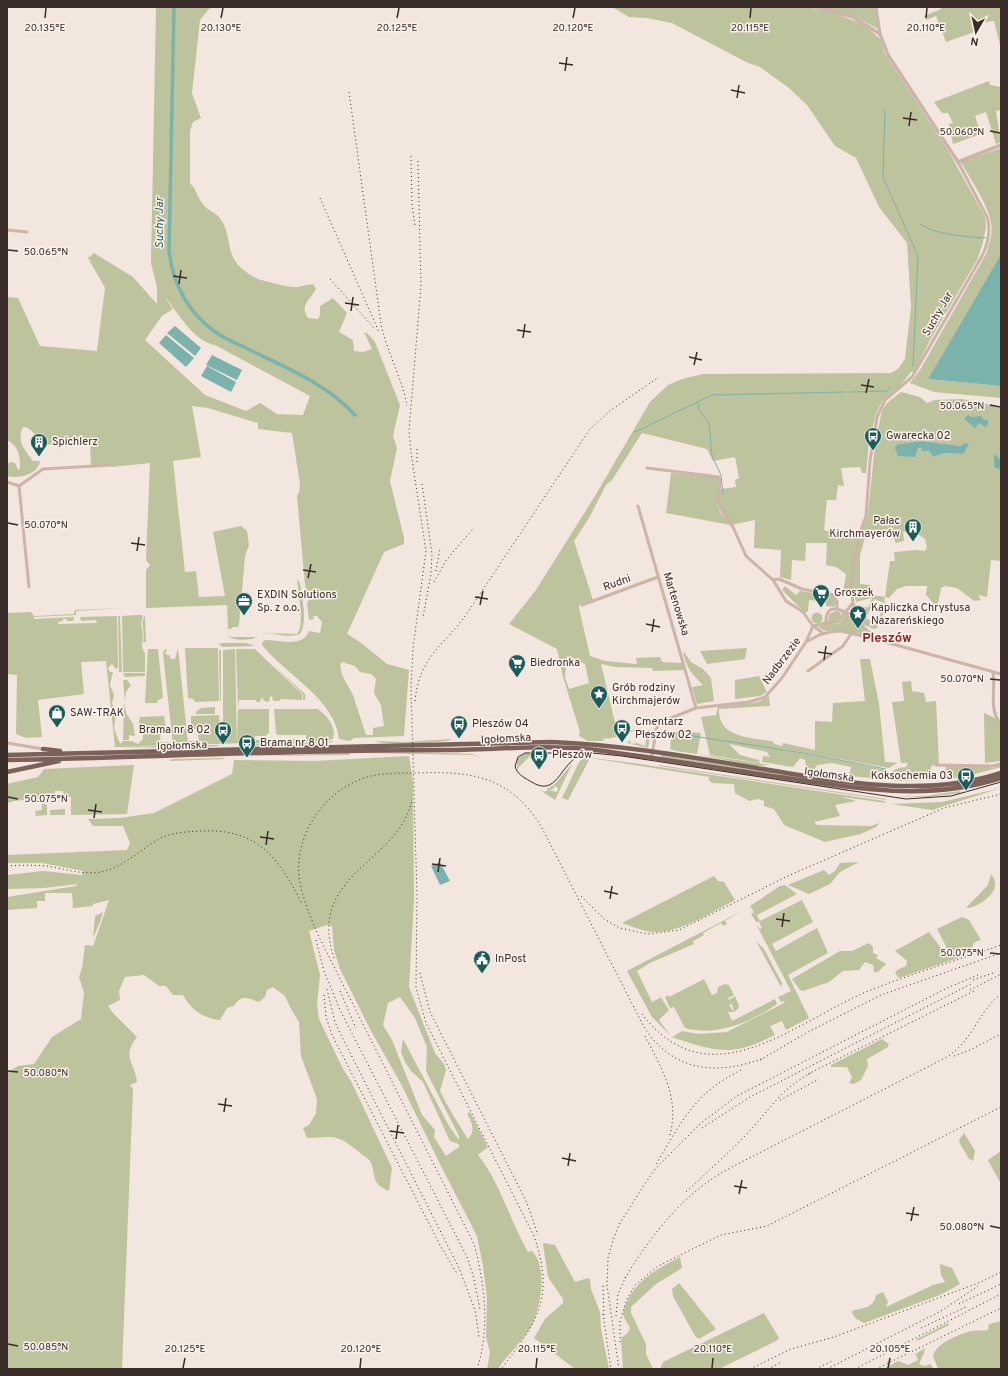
<svg xmlns="http://www.w3.org/2000/svg" width="1008" height="1376" viewBox="0 0 1008 1376" font-family="Overpass,sans-serif">
<rect width="100%" height="100%" fill="#f3e6de"/>
<path fill="#bcc39d" fill-rule="evenodd" d="M156,7H214L209,9L200,20L192,93L201,118L193,122L190,131V183C197,190 197,197 203,204C209,213 217,210 224,225C232,243 226,257 245,271C249,274 253,277 258,279C269,282 282,286 293,287C301,288 307,283 314,285L316,289C310,300 299,306 308,318L318,319L320,315V306L333,298L347,313L339,332L353,340L354,351L363,352L372,349L364,332L368,334L375,342L400,405L393,436L397,448L390,481L404,538V544L384,552L347,634L360,642L387,664L409,670L404,736L354,738L350,741L339,739C335,699 286,675 262,645L263,641L266,640C279,640 303,648 309,631L320,633L322,622L317,616H313L314,619L309,620L307,603L309,600L329,597L328,595H306L297,496L299,493L300,484L292,433L258,429V423L208,408L192,406L201,457L173,461L185,572L196,571L199,597L225,596L213,532L241,526L247,531L249,545L245,556L239,625L238,627H233L231,629H228L227,605L146,608V570L150,565L146,560L150,463L112,467V464L91,466L90,442L43,445L32,431L26,427H23C16,441 25,450 33,461H40C38,475 18,479 7,476V465L10,462C16,462 16,465 18,470L20,468C20,456 19,446 7,440V297L18,298L40,346L97,351L105,288L88,258L94,253L133,277L157,304V287L151,263ZM163,295C178,311 192,341 215,345L310,396L303,415L277,414L260,403L246,411L205,395L145,340L162,316L173,309ZM342,662L355,666L360,672L371,674L376,679L374,693L381,705L384,726L373,728V735H366L353,695L342,675L340,665Z
M612,7H809L834,13L865,25L881,40L885,54L949,152L985,217L986,228L982,246L977,260L930,340L915,371L911,372L899,387L882,401L876,414L869,441L866,473H862L860,467L841,468L844,486L838,485L836,500H827L824,530L853,539L864,526L868,513L875,445L882,410L888,402L901,392L920,397L927,403L935,400L961,399L981,402L1001,409V561L991,560L987,597L978,595L981,600L974,601L957,588L945,586L941,588L938,604H934L926,595L927,586H906L897,589L889,598L885,597L884,603L874,599L871,607L869,606L872,598L856,602L854,593H843L846,574L836,567L826,565L827,543H806L805,561L792,560L791,580L780,577L781,550L754,548L755,520L731,525L666,513L671,473L718,477C720,489 712,508 725,517L719,500L720,489L736,487L735,480L739,478L735,457L713,461L707,449L642,433L612,480L606,485L589,518L574,541L593,600L580,604L579,608L590,656L605,661L637,664L636,658L660,657L662,662L683,663L685,670L653,671L652,668L615,667L601,664L618,735L643,727C634,731 610,741 603,738L604,741H588L579,736L580,732L563,677L557,649L509,624L536,590L595,496L650,402L668,385L682,379L703,374L891,373L898,369L905,359L911,307L907,243L879,207L856,158L835,146L807,105L789,88L760,67L746,62L672,23L647,18L629,17ZM923,441L960,446L965,443L963,454L945,453L933,457L929,451H921L922,448H918L915,456L905,455L898,444ZM889,530L896,543L904,541L903,532H915L925,539L927,547L925,551L916,550L894,552L895,561H890L885,597L872,595L873,589L870,585L860,584V555L866,534ZM567,656L585,664L589,683L569,689L565,677Z
M823,7H875L878,29L856,17Z
M941,7H1001V49L994,21L976,23L977,31L946,42L936,16L926,20L924,16L941,9Z
M989,81L990,85L1001,87V110L996,111L1001,142L996,144L986,112L975,116L981,134L953,144L949,124L953,123L948,113H942L934,102Z
M1001,148V254L928,379L1001,386V398L934,392L910,383L920,370L986,254C989,245 993,234 991,224C989,205 970,179 961,162Z
M297,579L300,583C302,597 308,622 300,634C289,638 277,634 266,633C259,633 257,638 251,639C244,640 232,641 228,635L232,637H255L263,633L297,634C305,626 298,591 297,579Z
M785,586L796,595L800,591L832,596L836,603L834,607L826,606V602L809,600L808,611L805,613L782,590Z
M885,602L887,605L877,628L874,629L870,628L872,621L877,623Z
M869,607H871L866,618L871,621L869,627L864,625L861,621L863,618L856,608Z
M123,608L76,611V615L34,617V619L74,617L73,621H67V619H63V621L58,622V624L97,623L96,620L81,621L80,617L117,616L118,667L116,669L112,664L108,668L110,672H113L110,685L114,695L112,703L116,714L114,728L120,744L123,741H132L138,744L143,739V732L138,728L140,717L164,716L166,728L161,731L160,742H171L173,744L163,654L164,650L167,649L165,654L169,655L171,659H175L178,648L188,743V741H199L197,730L191,728V716L219,715L221,743L223,734V650L235,649L237,742L238,709H269V733L265,736H255V740L306,739V735H279L276,734L274,709H318L326,716L331,723L334,732L333,739L325,741L176,745V743L173,745L115,747L106,661L81,662L84,694L38,700L42,737L26,738L16,734L17,675L7,674V613L31,612L34,616L74,614L75,610Z
M836,611L841,612L840,616L835,622H828L829,614Z
M811.5 618a5.5 5.5 0 1 1 11 0a5.5 5.5 0 1 1-11 0Z
M846,614L858,621L869,634V637L842,630L825,631L818,627L824,624H838Z
M137,615H143L141,624L143,635L142,647L145,654V672H123L122,616Z
M145,615L146,642H143C146,632 139,624 145,615Z
M118,616H120L122,672H119Z
M219,643H246L255,646L222,647Z
M185,648H218L219,701L195,702L193,699L188,698Z
M747,648L745,659L707,664L700,651Z
M148,649H158L163,698L158,700L157,703H145Z
M236,649H255L302,694V700L280,699V701H273L272,696L270,697L269,702L264,701L262,697L260,702H257L256,700H239L238,708Z
M219,650H221V701H220Z
M684,652L691,662L703,669L711,678L714,701L697,704L692,687L703,685C690,671 689,672 683,653Z
M860,659H870L879,704L885,762L901,763L892,702L904,701L902,682L911,681L912,691L924,693L926,702L936,701L939,764L931,766L930,780L896,781L893,779C889,769 898,768 906,767L908,763H897L889,768L768,746L888,770L883,779L849,776L851,767L832,763L817,765L814,770H807L805,760L800,758L793,767L762,762L763,756L770,757L767,752L729,744L740,755L759,760L760,763L710,755L701,717L716,715L718,707L758,702L769,696L770,706L719,709C718,739 752,737 774,742V744L782,746L783,743L815,750V721L832,722L833,703L865,701Z
M273,665L305,694V700H303V694Z
M123,673H145V676L125,677Z
M759,676L767,692L760,696L735,699V680Z
M123,680H127L131,685L126,692L125,701Z
M124,702L126,713L133,724L135,736L129,735V740H123Z
M215,707V714H196V712L201,708Z
M984,713L995,718L1001,726V761L985,763Z
M648,730L651,731L648,748L627,743L630,740L631,744L637,743L645,746Z
M672,731L701,733L697,754L661,749L677,751L670,749Z
M450,739L451,740C438,743 385,746 376,741L404,742Z
M334,741L329,743L242,746L243,744Z
M218,745L219,746L178,748L176,746Z
M173,746L172,748L115,747Z
M420,752L473,754L480,758L473,755L365,753Z
M350,753L349,755L259,756H262Z
M526,753L545,757L530,756L517,769V759Z
M698,754L770,765L754,766Z
M661,755L834,782L883,788C808,782 734,768 661,757Z
M409,756L413,783L414,900L409,987L435,1053L444,1064L446,1070L440,1091C448,1108 458,1123 468,1139C476,1131 472,1122 467,1114L470,1112L488,1147L478,1155C500,1182 510,1221 528,1252L532,1251C548,1267 541,1305 532,1325C523,1341 508,1354 498,1369H487L490,1353L486,1336L487,1298L483,1266L477,1236L441,1166L401,1084L371,1031L340,969L334,950L332,926L327,925L309,931L320,975L317,1004L319,1019L343,1069L351,1081L392,1168L389,1191C369,1183 377,1173 370,1161C368,1158 361,1154 358,1151C336,1133 334,1137 307,1138L303,1128L309,1125L316,1113L317,1099L301,1056L299,1022L291,1009L285,996L273,987L267,990L265,997L259,1002C248,998 241,994 234,1006L227,1008L220,1020C203,1018 191,1010 183,995H173L166,986H159L144,975L125,977L119,991L120,1000L108,1006L113,1013L137,1037C121,1057 135,1063 137,1082L130,1085L133,1089L122,1369H7V1073L18,1066L34,1064L52,1037L81,1019L84,993L79,977L82,968L85,945L93,946L109,900L93,904V906L73,908L72,893H45V901H37V908L7,910V897L76,886L77,884L44,888L7,889V875L43,871L82,875L83,871L42,863H7V855L127,850L130,843L123,826H93L88,819L120,818L154,813L232,774L234,760L315,761ZM400,997L415,1018L427,1047L426,1071L459,1136V1140L449,1126L403,1039L401,1052L405,1062L411,1071L423,1082L450,1141L459,1144V1147L446,1156L434,1137L435,1130L422,1115L392,1040L383,1025L388,1003Z
M584,757L633,763L884,801L886,803L842,797L856,801L835,805L840,816L814,822L817,825L871,826L880,823L876,827L861,834L825,842L784,825L774,809L764,806V801L758,799L749,801L735,793L734,784L712,783L708,779L710,777L590,758L568,800L562,798L579,762Z
M222,758L226,759L169,761L172,759Z
M660,761L840,788L857,792L660,762Z
M572,764L555,800L540,790L545,792L547,790L557,792L558,788L555,786L553,789L548,791L547,789L554,785Z
M134,765L127,814L71,815V797H64L63,791H55V797L14,801L7,803V784L38,777L44,769Z
M659,765L886,799V800L659,766Z
M984,765L993,768L1001,765V767L964,777L944,779L946,766Z
M1001,788L932,810L891,804L942,802Z
M960,791V793L928,797H892L925,796Z
M42,803L47,805V815L36,816L35,811L42,810Z
M65,809V815H50V810Z
M859,862L840,872L830,884L809,894L788,885L824,870L829,875L835,871L840,863Z
M991,874C994,878 996,882 995,886C994,896 975,909 966,908L988,885Z
M714,876L718,881L724,882L735,900C710,913 681,933 652,932C642,931 631,926 622,923Z
M785,885L797,894L757,915L760,921L802,900L813,922L772,944L776,951L817,928L828,953L788,975L809,1018L786,1030L782,1021L770,1026L775,1035C731,1057 719,1052 674,1038L672,1037L682,1031L698,1034L727,1032L784,1003L785,1001L781,1002L778,997L791,991L756,924L760,929L762,928L759,922H756L751,914L754,912L750,906L780,886Z
M742,911L725,921L727,924L723,926L721,923L703,933L704,935L693,941L694,944L650,963L637,971L652,1002L660,998V996L669,1010L659,1020L670,1035L652,1017L627,971Z
M103,912L100,922L93,938L95,916Z
M962,917L969,920L981,940C971,942 974,946 970,954L899,978L895,973L897,970L906,966L907,961L895,951L929,932L941,948L945,949L946,946L937,929Z
M756,941L764,949L782,983L781,987Z
M869,943L873,947V953L878,955L876,958L886,964L878,972H874L873,965L865,962L859,970L843,971L829,982L803,991L800,990L792,979L840,951H852Z
M704,979L712,995L717,993L718,987L725,984L729,985L734,995L728,998L729,1000L735,996L739,1006L738,1009L734,1012L732,1004L729,1005L734,1012H728L732,1021L775,999L777,1004C752,1022 715,1037 685,1028L674,1007L670,1008L665,997L668,995L669,997Z
M882,1039L889,1044L888,1047L867,1059L868,1066L861,1080L854,1084L849,1083L852,1077L847,1067H831V1065Z
M964,1133L975,1151L973,1161L968,1158C966,1151 960,1147 959,1140Z
M1001,1151V1184L988,1160Z
M544,1243L555,1245L575,1282L588,1278L590,1279L591,1289L600,1312L601,1329L609,1369H575L534,1338L545,1319L563,1303V1299L548,1277L543,1244Z
M680,1257L682,1268L656,1284L631,1307V1313L646,1344V1354L653,1369H623L621,1338C638,1327 625,1325 623,1314C629,1284 656,1269 680,1257Z
M940,1264L952,1268L960,1284L940,1295L864,1323C858,1320 853,1318 852,1311C865,1307 873,1309 876,1295L883,1292L888,1302L886,1307L933,1285L945,1282L941,1275Z
M679,1283L716,1329L699,1339L695,1336L673,1296L672,1289Z
M764,1313L779,1338L776,1341L719,1369H660L663,1362Z
M1001,1321V1369H938L933,1356C935,1344 961,1333 972,1331C978,1330 983,1331 988,1330L989,1324Z
M948,1323L949,1325L917,1341V1339Z
M925,1348L924,1353L919,1364L924,1366L930,1364L934,1369H883L898,1361L908,1365L918,1360L916,1355H914Z"/>
<path fill="#7cb2ac" d="M1001,254V386L928,379Z
M175,326L201,348L195,356L167,333Z
M166,335L194,358L186,367L159,343Z
M212,355L242,370L237,380L206,365Z
M207,366L236,382L231,392L201,376Z
M968,415L971,417L981,416L984,420H988V425L985,427L979,423L975,428L964,419Z
M923,441L960,446L965,443L969,444L963,454L945,453L933,457L929,451H921L922,448H918L915,457L898,456L895,448L898,444Z
M994,454L1001,460V472L999,469L994,467Z
M440,862L450,881L440,885L431,866Z"/>
<g fill="none" stroke-linecap="round" stroke-linejoin="round">
<path stroke="#7cb2ac" stroke-width="1" d="M885,110L883,177L918,256L913,366
M920,224C935,235 968,237 986,238
M850,392L887,391L890,387
M698,403L699,410L709,423L712,456L721,475L723,494
M635,432L712,395L845,392
M666,732L804,753L886,769"/>
<path stroke="#7cb2ac" stroke-width="3.5" d="M174,7L169,251C173,284 187,311 214,331C223,338 236,343 246,348C284,367 326,383 355,415"/>
<path stroke="#ccb4a9" stroke-width="3" d="M876,7L880,34
M7,230L27,232
M647,468L719,477L720,483L718,500L721,509L733,527L746,556L773,580L786,601L803,612L813,626L823,633
M7,482L19,486
M19,486L29,587
M19,486L43,469L112,465
M638,506L696,708
M773,580L779,579L802,589L833,595L837,602V609
M582,605L658,577
M826,623L837,622L853,603
M871,638L870,633L864,628L858,619L853,603L851,588L853,565L859,535L866,516L870,461L877,417L885,400L912,377L982,256C988,244 991,230 987,217L958,162
M806,642L813,626L826,623C825,598 847,613 858,619
M808,671L843,646L851,634
M993,672C996,690 988,710 1001,724
M7,743L43,749
M652,757L656,729L661,722L696,708L749,702L765,697L782,678L806,642L819,635L830,632L841,631L871,638L1001,674
M936,765L993,766L1001,764"/>
<path stroke="#ccb4a9" stroke-width="3.5" d="M817,7L853,17L880,34L888,55L958,162L1001,145"/>
<path stroke="#7c605a" stroke-width="4.5" d="M43,749L60,751
M7,755L552,742C627,745 701,759 775,771C850,783 928,797 1001,773
M7,760C152,757 297,750 442,750C494,750 545,744 596,750C657,758 718,768 779,777C856,788 925,802 1001,778
M7,772L59,761"/>
<path stroke="#392c29" stroke-width="1" d="M574,759C558,772 554,797 530,781C523,777 517,774 515,766L518,757L525,753H593L622,756L906,799L951,796L1001,782"/>
<path stroke="#392c29" stroke-width="1" stroke-dasharray="1 3" stroke-linecap="butt" d="M349,92L381,324C387,353 402,377 407,406
M411,156L412,204L415,226
M418,161L421,286L409,430L411,453L426,551L413,648L411,687L417,896L416,988L426,1023L534,1236C555,1298 538,1321 501,1369
M320,198L379,332
M330,279L375,329
M417,449V465
M422,484L432,554L431,574L423,617
M436,571L440,549
M434,582L447,559L473,529
M415,701C419,656 445,645 468,612L590,429L611,410L659,377
M7,866C20,865 33,865 47,866C65,869 82,875 101,872C125,867 140,849 161,838C174,832 187,832 200,831C256,828 278,856 301,902
M581,896L604,919L620,928L647,934L679,930L790,875L944,808L1001,794
M316,940L324,971L340,1010L467,1257L473,1275L480,1309
M334,958C306,873 400,863 412,799
M420,973L430,1012L527,1203L538,1235
M973,980L993,973
M327,989L335,1022L340,1033L459,1268L475,1310L479,1337
M970,990L1001,974
M340,991L356,1028
M324,995L326,1017L332,1035L441,1247L458,1275
M642,1014C710,1102 793,1023 866,992C910,974 956,961 1001,945
M645,1036C662,1069 681,1100 669,1138
M954,1056L970,1050L1001,1034
M760,1060L808,1032L881,995L1001,953
M808,1074L976,990
M780,1100L819,1079
M702,1128L750,1097L973,983
M656,1164C683,1120 694,1093 743,1069
M686,1192C705,1174 724,1157 742,1139C768,1113 779,1089 813,1072
M625,1278C652,1234 683,1194 728,1169L947,1057C975,1038 977,1013 1001,994
M603,1286L604,1318
M959,1304L1001,1284
M603,1314L611,1369
M616,1316L618,1294L627,1274
M921,1328L968,1306
M620,1342V1321L627,1299L635,1285L658,1266L721,1235L767,1226L1001,1107
M477,1369C490,1330 485,1284 474,1244L319,937C311,918 302,898 299,877C295,833 325,790 367,777C382,773 399,773 415,773C470,771 509,775 541,826L644,1027C673,1072 717,1076 764,1058
M619,1369L607,1285L608,1258L613,1240L620,1223L644,1185L656,1168L701,1123L737,1096L947,988L978,975
M750,1369L791,1349L834,1337L981,1282L1001,1272
M768,1369L782,1362
M784,1369L786,1368
M816,1369L832,1361
M827,1369L941,1311L978,1286
M855,1369L1001,1294
M876,1369L1001,1308"/>
</g>
<path fill="none" stroke="#392c29" stroke-width="1.5" d="M45,18L46,8M221,18L223,8M397,18L399,8M573,18L575,8M750,18L751,8M926,18L927,8M559,63L573,65M565,71L567,57M731,90L745,93M737,98L739,85M903,118L917,120M909,126L911,112M990,131L1000,133M8,250L18,251M173,276L187,278M179,284L181,270M345,303L359,305M351,311L353,297M517,330L531,332M523,338L525,324M689,357L702,360M694,365L697,352M861,385L874,387M866,393L869,379M990,405L1000,407M8,523L18,525M131,543L145,545M137,551L139,537M303,570L316,572M308,578L311,564M475,597L488,599M480,605L483,591M646,624L660,627M652,632L654,619M818,652L832,654M824,660L826,646M990,679L1000,680M8,797L18,799M88,810L102,812M94,818L96,804M260,837L274,839M266,845L268,831M432,864L446,866M438,872L440,858M604,891L618,894M610,899L612,886M776,919L790,921M782,927L784,913M990,953L1000,954M8,1071L18,1072M218,1104L232,1106M224,1112L226,1098M390,1131L404,1133M396,1139L398,1125M562,1158L576,1161M568,1166L570,1153M734,1186L747,1188M739,1194L742,1180M906,1213L919,1215M911,1221L914,1207M990,1226L1000,1228M8,1344L18,1346M183,1368L185,1358M360,1368L361,1358M536,1368L537,1358M712,1368L713,1358M888,1368L890,1358"/>
<defs>
<g id="bus-pin" transform="scale(0.9)"><path d="M0 17L-7.5 6A9.5 9.5 0 1 1 7.5 6Z" fill="#1d5c58" stroke="#fbf1eb"/><path d="M-5-6H5V4H4V6H2V4H-2V6H-4V4H-5ZM-3.5-4V0h7V-4ZM-3.5 1.2v1.5H-2V1.2ZM2 1.2v1.5H3.5V1.2Z" fill="#fff"/></g>
<g id="building-pin" transform="scale(0.9)"><path d="M0 17L-7.5 6A9.5 9.5 0 1 1 7.5 6Z" fill="#1d5c58" stroke="#fbf1eb"/><path d="M-4-6H4V6H1V3H-1V6H-4ZM-2.5-4.3h1.7v1.8h-1.7ZM.8-4.3h1.7v1.8H.8ZM-2.5-1h1.7V.8h-1.7ZM.8-1h1.7V.8H.8Z" fill="#fff"/></g>
<g id="supermarket-pin" transform="scale(0.9)"><path d="M0 17L-7.5 6A9.5 9.5 0 1 1 7.5 6Z" fill="#1d5c58" stroke="#fbf1eb"/><path d="M-6-5.5h2.5l.6 2H6L4.5 2H-2.5L-4.4-4H-6ZM-1.5 3.2a1.3 1.3 0 1 0 .1 0ZM3 3.2a1.3 1.3 0 1 0 .1 0Z" fill="#fff"/></g>
<g id="office-pin" transform="scale(0.9)"><path d="M0 17L-7.5 6A9.5 9.5 0 1 1 7.5 6Z" fill="#1d5c58" stroke="#fbf1eb"/><path d="M-6-3h4V-5.5h4V-3h4V5H-6ZM-1-4.5V-3h2v-1.5ZM-6 0V1H6V0Z" fill="#fff"/></g>
<g id="sight-pin" transform="scale(0.9)"><path d="M0 17L-7.5 6A9.5 9.5 0 1 1 7.5 6Z" fill="#1d5c58" stroke="#fbf1eb"/><path d="M0-6L1.8-2.2L6-1.7L2.9 1.2L3.7 5.4L0 3.3L-3.7 5.4L-2.9 1.2L-6-1.7L-1.8-2.2Z" fill="#fff"/></g>
<g id="shop-pin" transform="scale(0.9)"><path d="M0 17L-7.5 6A9.5 9.5 0 1 1 7.5 6Z" fill="#1d5c58" stroke="#fbf1eb"/><path d="M-5-2.5h2.3a2.7 3.5 0 0 1 5.4 0H5L5.5 6h-11ZM-1.5-2.5h3a1.5 2.3 0 0 0-3 0Z" fill="#fff"/></g>
<g id="civic-pin" transform="scale(0.9)"><path d="M0 17L-7.5 6A9.5 9.5 0 1 1 7.5 6Z" fill="#1d5c58" stroke="#fbf1eb"/><path d="M-.6-6.5H3V-4.5H.6V-3L4-1V1h2V6H-6V1h2V-1L-.6-3ZM-1.2 2.5V6h2.4V2.5Z" fill="#fff"/></g>
</defs>
<g fill-rule="evenodd">
<use href="#bus-pin" x="873" y="436"/>
<use href="#building-pin" x="39" y="442"/>
<use href="#building-pin" x="913" y="527"/>
<use href="#supermarket-pin" x="821" y="593"/>
<use href="#office-pin" x="244" y="601"/>
<use href="#sight-pin" x="858" y="614"/>
<use href="#supermarket-pin" x="517" y="663"/>
<use href="#sight-pin" x="599" y="694"/>
<use href="#shop-pin" x="57" y="713"/>
<use href="#bus-pin" x="459" y="724"/>
<use href="#bus-pin" x="622" y="728"/>
<use href="#bus-pin" x="223" y="730"/>
<use href="#bus-pin" x="247" y="743"/>
<use href="#bus-pin" x="539" y="755"/>
<use href="#bus-pin" x="966" y="776"/>
<use href="#civic-pin" x="482" y="959"/>
</g>
<g text-anchor="middle" dominant-baseline="central" stroke-width="3" stroke-linejoin="round" paint-order="stroke">
<g font-size="11" fill="#392c29" stroke="#fbf1eb">
<text transform="translate(938 314) rotate(-60)">Suchy Jar</text>
<text transform="translate(617 583) rotate(-20)">Rudni</text>
<text transform="translate(676 604) rotate(73)">Martenowska</text>
<text transform="translate(782 661) rotate(-53)">Nadbrzezie</text>
<text transform="translate(506 739) rotate(-3)">Igołomska</text>
<text transform="translate(182 746) rotate(-2)">Igołomska</text>
<text transform="translate(829 775) rotate(8)">Igołomska</text>
</g>
<g font-size="11" fill="#392c29" stroke="#fbf1eb" text-anchor="start">
<text x="886" y="436">Gwarecka 02</text>
<text x="52" y="442">Spichlerz</text>
<text x="900" y="521" text-anchor="end">Pałac<tspan x="900" dy="13">Kirchmayerów</tspan></text>
<text x="834" y="593">Groszek</text>
<text x="257" y="595">EXDIN Solutions<tspan x="257" dy="13">Sp. z o.o.</tspan></text>
<text x="871" y="608">Kapliczka Chrystusa<tspan x="871" dy="13">Nazareńskiego</tspan></text>
<text x="530" y="663">Biedronka</text>
<text x="612" y="688">Grób rodziny<tspan x="612" dy="13">Kirchmajerów</tspan></text>
<text x="70" y="713">SAW-TRAK</text>
<text x="635" y="722">Cmentarz<tspan x="635" dy="13">Pleszów 02</tspan></text>
<text x="472" y="724">Pleszów 04</text>
<text x="210" y="730" text-anchor="end">Brama nr 8 02</text>
<text x="260" y="743">Brama nr 8 01</text>
<text x="552" y="755">Pleszów</text>
<text x="953" y="776" text-anchor="end">Koksochemia 03</text>
<text x="495" y="959">InPost</text>
</g>
<g font-size="12" font-style="italic" fill="#1d5c58" stroke="#fbf1eb">
<text transform="translate(160 223) rotate(-90)">Suchy Jar</text>
</g>
<g font-size="13" font-weight="bold" fill="#8b2a1f" stroke="#fbf1eb">
<text x="887" y="639">Pleszów</text>
</g>
</g>
<g font-size="10" text-anchor="middle" fill="#392c29" stroke="#fbf1eb" stroke-width="3" stroke-linejoin="round" paint-order="stroke">
<text x="45" y="31">20.135°E</text>
<text x="221" y="31">20.130°E</text>
<text x="397" y="31">20.125°E</text>
<text x="573" y="31">20.120°E</text>
<text x="750" y="31">20.115°E</text>
<text x="926" y="31">20.110°E</text>
<text x="962" y="135">50.060°N</text>
<text x="46" y="255">50.065°N</text>
<text x="962" y="409">50.065°N</text>
<text x="46" y="528">50.070°N</text>
<text x="962" y="682">50.070°N</text>
<text x="46" y="802">50.075°N</text>
<text x="962" y="956">50.075°N</text>
<text x="46" y="1076">50.080°N</text>
<text x="962" y="1230">50.080°N</text>
<text x="46" y="1350">50.085°N</text>
<text x="185" y="1352">20.125°E</text>
<text x="361" y="1352">20.120°E</text>
<text x="537" y="1352">20.115°E</text>
<text x="713" y="1352">20.110°E</text>
<text x="890" y="1352">20.105°E</text>
</g>
<rect width="1008" height="1376" fill="none" stroke="#392c29" stroke-width="16"/>
<g transform="translate(976 32) rotate(189)" stroke="#fbf1eb" stroke-width="3" paint-order="stroke">
<path d="M0-3L7 15L0 10L-7 15Z" fill="#392c29"/>
<text y="-6" font-size="11" font-weight="bold" text-anchor="middle" fill="#392c29">N</text>
</g>
</svg>
